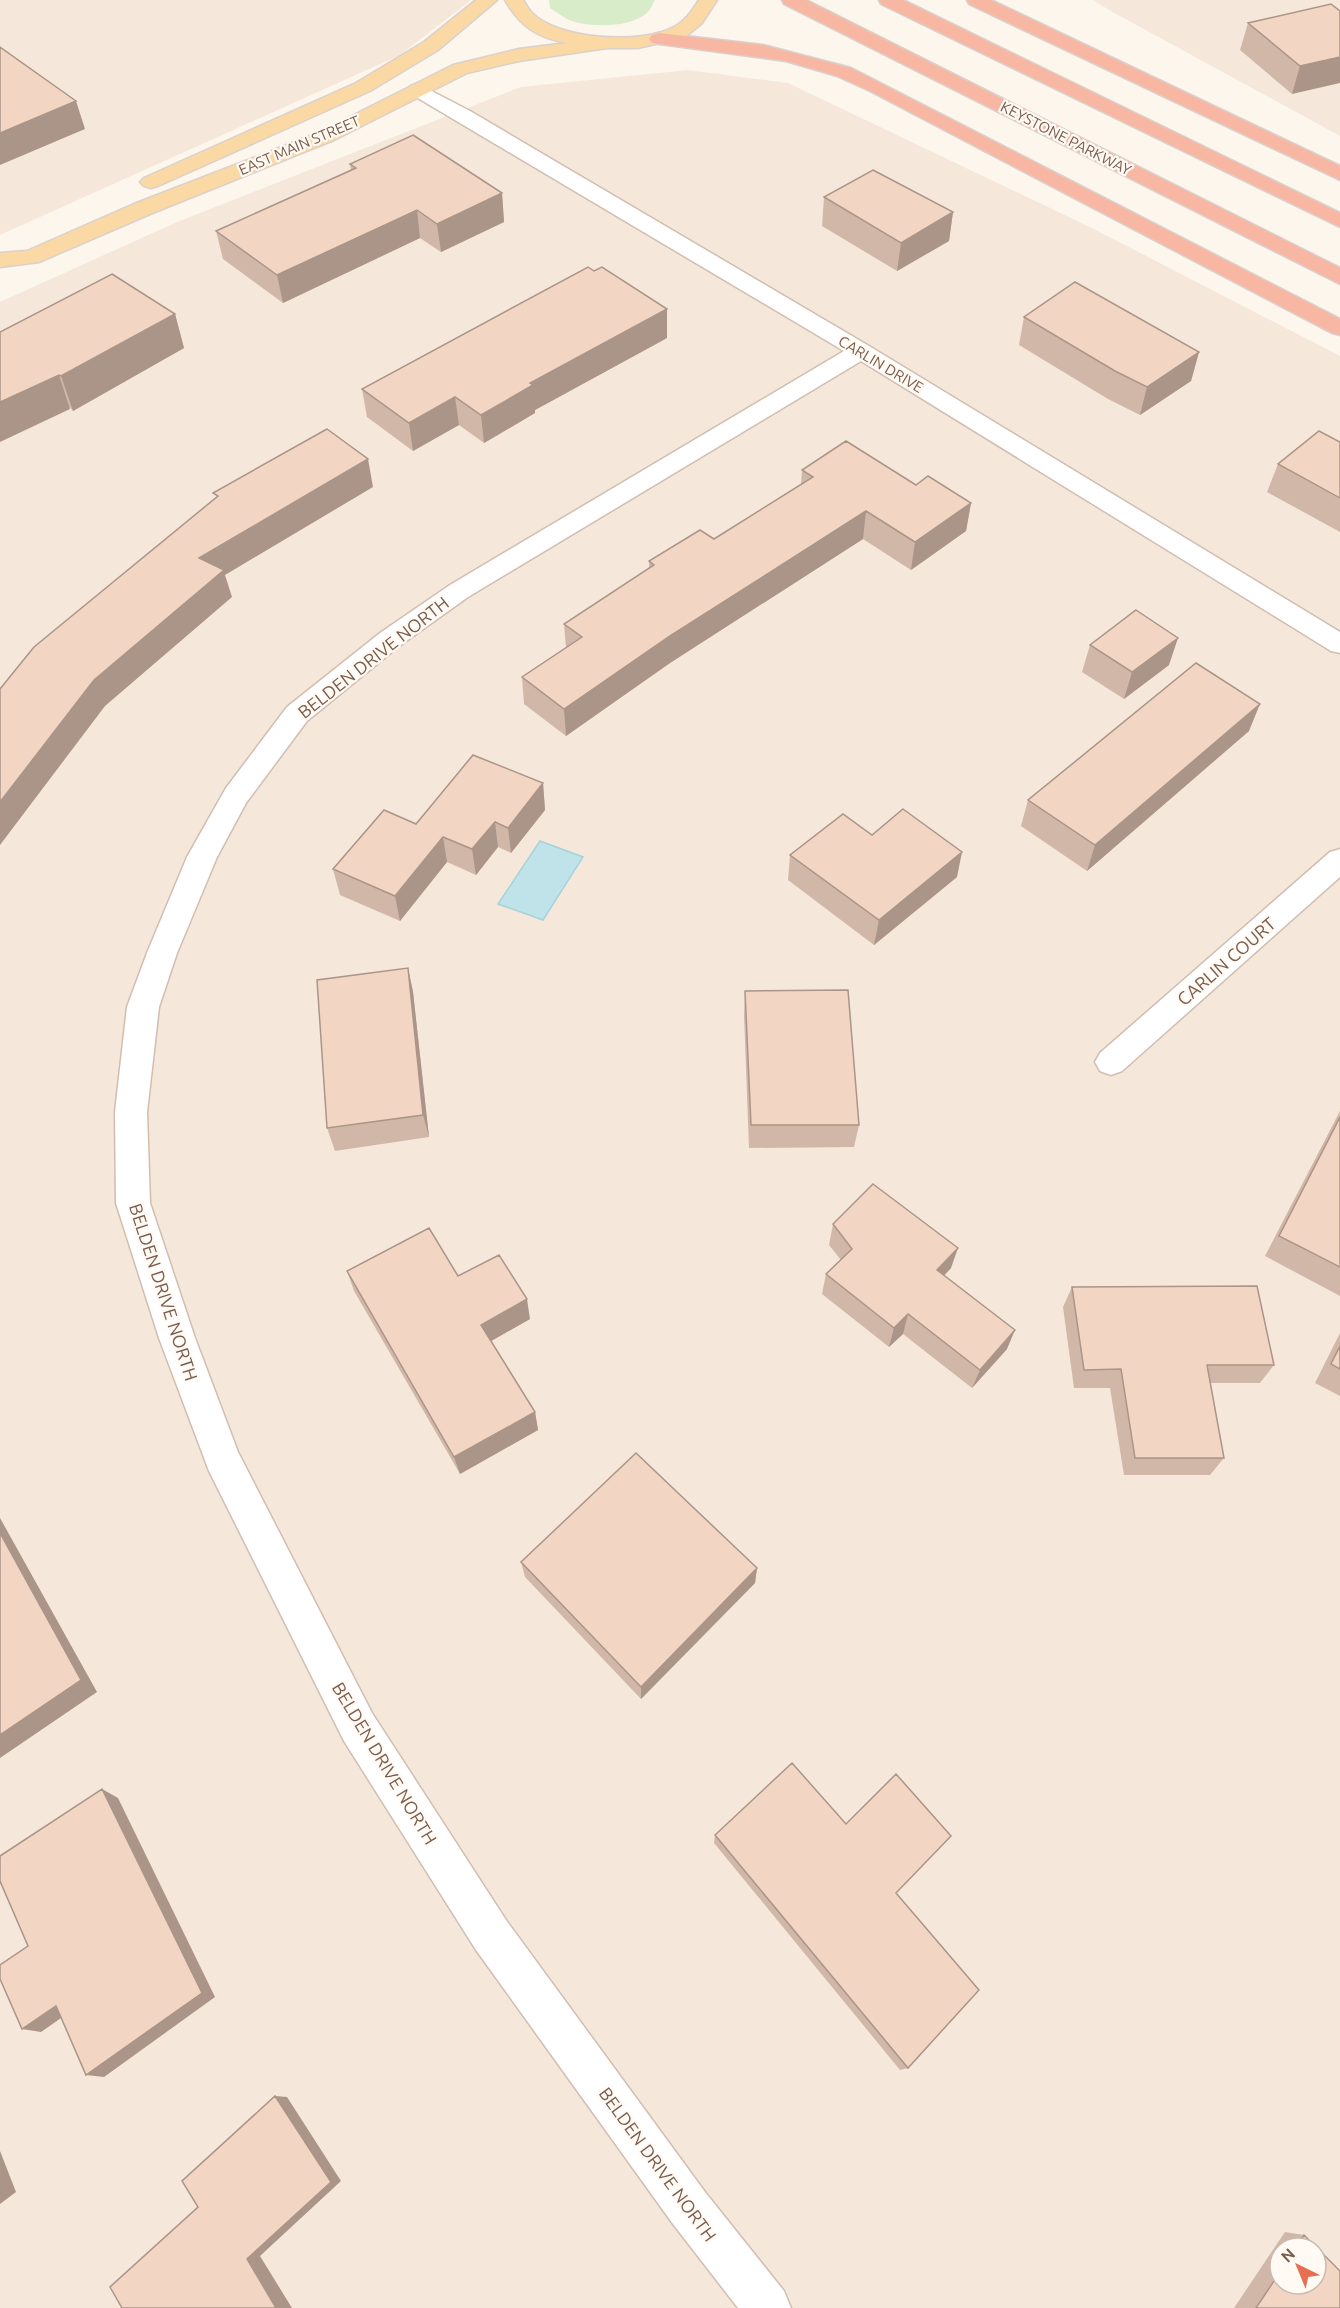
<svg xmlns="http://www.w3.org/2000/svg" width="1340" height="2308" viewBox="0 0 1340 2308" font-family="Ubuntu,sans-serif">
<rect width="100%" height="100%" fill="#fdf6ec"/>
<path fill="#f5e8da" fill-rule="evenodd" d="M0,0H471L400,55L0,235Z
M1093,0H1340V136L1109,10Z
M688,70L788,83L1092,228L1340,356V2308H0V302L177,222L521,87ZM1280,2248H1316V2284H1280Z"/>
<path fill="#d8ecc9" d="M549,0H655C653,3 651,9 648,12C632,27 599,27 579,23C568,21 559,14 550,8Z"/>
<path fill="#bfe3e8" stroke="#a5d3da" stroke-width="1.5" d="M540,841L583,857L543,920L498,904Z"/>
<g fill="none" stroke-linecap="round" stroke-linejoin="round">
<g stroke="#d1beb0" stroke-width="3">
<path id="minor" d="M418,84L470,111L869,346L1340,632V653L1331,651L861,361L468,597L398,647L307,721L246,803L217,857L177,953L159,1007L147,1112L150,1203L195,1338L238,1452L372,1713L506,1920L705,2192L784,2291L791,2308H738L673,2224L476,1950L344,1741L209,1471L159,1338L116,1203L115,1112L127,1007L147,953L187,857L226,788L287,707L380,633L450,585L844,351L411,94L408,90L411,86Z
M1340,849V877L1122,1071L1111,1075L1100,1071L1095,1062L1100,1053L1330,852Z"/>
</g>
<g stroke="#dad1cd" stroke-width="3">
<path id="major" d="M476,0H497L438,50L370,91L158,186L151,188L144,186L140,182L144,178L356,83L424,42Z
M505,0H523C526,4 528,9 531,12C557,40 641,45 674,27C685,21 692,11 699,0H717L702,23L685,37L638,48H607L519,61L467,73L334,140L150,214L39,262L0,267V253L27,251L134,204L320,132L453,65L519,49L567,43C536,37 520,26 505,0Z"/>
</g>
<g stroke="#dad1cd" stroke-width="3">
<path id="highway" d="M782,0H806L1340,268V284L784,4Z
M879,0H903L1340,213V227L881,4Z
M967,0H991L1340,166V180L969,4Z
M659,33L763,45L851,68L1340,319V335L1332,333L870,91L837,76L786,61L652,43L649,39L652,35Z"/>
</g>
<use href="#minor" fill="#fff" fill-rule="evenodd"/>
<use href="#major" fill="#fbd9a5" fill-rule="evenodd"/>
<use href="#highway" fill="#f7b7a3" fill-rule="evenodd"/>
</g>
<path fill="#d1b7a8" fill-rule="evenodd" d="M1331,4L1292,94L1240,50L1248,23Z
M350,164L502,193L504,222L441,252L420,238L283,303L223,259L216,231L351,170Z
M824,197L953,212L949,241L897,271L822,226Z
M175,314L184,348L73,411L0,332Z
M1024,317L1199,352L1191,381L1140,415L1108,399L1019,345Z
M667,338L535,410V413L484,443L459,425L413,451L367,417L362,389Z
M1340,442V532L1267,492L1278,464Z
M802,470L916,485L971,503L966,531L911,570L863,539L670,663L566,736L524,704L522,677L566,648L564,624L649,568V561L714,539L801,484Z
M1090,645L1169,665L1124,699L1082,672Z
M1249,731L1087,871L1021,826L1028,800Z
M543,783L545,810L511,853L498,847L476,875L447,862L400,921L340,895L333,869L416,824Z
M872,835L957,877L874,945L788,880L790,855Z
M408,968L413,992L429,1137L335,1151L327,1128Z
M745,991L859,1125L854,1147L749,1148L744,1015Z
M1340,1111V1296L1265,1256Z
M833,1224L951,1268L944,1276L1007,1349L972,1388L903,1334L889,1347L822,1294L826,1274L841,1260L829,1245Z
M347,1271L458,1276L530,1319L491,1341L535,1412L538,1430L460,1474L354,1291Z
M1072,1287L1274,1365L1260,1383H1210L1224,1458L1210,1475H1124L1110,1388H1074L1063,1307Z
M1340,1333V1396L1315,1383Z
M521,1562L757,1568L755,1583L641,1699L525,1577Z
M715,1835L896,1893L908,2068L900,2070L714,1843Z
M1285,2232L1304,2235L1340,2271V2308H1234ZM1280,2248H1316V2284H1280Z"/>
<path fill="#aa9588" d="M1340,57V83L1292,94L1300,66Z
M76,101L85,129L0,165V133Z
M502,193L504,222L441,252L437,224Z
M417,210L420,238L283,303L277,275Z
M953,212L949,241L897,271L901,243Z
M667,309V338L535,410V413L484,443L481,415L530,383Z
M175,314L184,348L73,411L61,376Z
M1199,352L1191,381L1140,415L1147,387Z
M59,375L70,409L0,442V402Z
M455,397L459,425L413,451L409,423Z
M368,459L373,487L225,575L232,597L105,706L0,845V802L94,680L199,558Z
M971,503L966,531L911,570L915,542Z
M866,511L863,539L670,663L566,736L564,709L670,636Z
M1178,638L1169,665L1124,699L1132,672Z
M1260,704L1249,731L1087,871L1095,845Z
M543,783L545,810L511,853L508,828Z
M495,822L498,847L476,875L472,849Z
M443,837L447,862L400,921L395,896Z
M962,852L957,877L874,945L879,920Z
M408,968L413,992L429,1137L423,1115Z
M958,1248L951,1268L930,1290L937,1270Z
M527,1299L530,1319L486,1344L481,1325Z
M908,1314L903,1334L889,1347L894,1328Z
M1015,1330L1007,1349L972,1388L980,1370Z
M535,1412L538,1430L460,1474L454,1457Z
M0,1518L97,1692L0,1758Z
M757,1568L755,1583L641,1699V1687Z
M102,1789L118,1798L215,1997L104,2077L86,2075Z
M56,2006L74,2009L41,2032L22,2029Z
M275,2096L287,2097L341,2181L260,2256L292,2308H276L247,2259Z
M0,2151L16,2192L0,2204Z"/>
<path fill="#f3d5c3" stroke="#aa9588" stroke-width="1.5" d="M1331,4L1340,11V57L1300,66L1248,23Z
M0,47L76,101L0,133Z
M413,135L502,193L437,224L417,210L277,275L216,231L356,168L350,164Z
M873,170L953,212L901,243L824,197Z
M588,267L594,271L602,267L667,309L530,383L533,385L481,415L455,397L409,423L362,389Z
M112,274L175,314L61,376L59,375L0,402V332Z
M1075,282L1199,352L1147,387L1115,371L1024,317Z
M327,429L368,459L199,558L224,570L94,680L0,802V689L34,647L218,496L213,493Z
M1319,431L1340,442V498L1278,464Z
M846,441L916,485L928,476L971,503L915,542L866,511L670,636L564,709L522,677L582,637L564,624L654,565L649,561L700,530L714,539L813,477L802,470Z
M1136,610L1178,638L1132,672L1090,645Z
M1196,663L1260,704L1095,845L1028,800Z
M473,755L543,783L508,828L495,822L472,849L443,837L395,896L333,869L384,810L416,824Z
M903,809L962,852L879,920L790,855L843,814L872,835Z
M408,968L423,1115L327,1128L317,980Z
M848,990L859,1125H751L745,991Z
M1340,1117V1267L1279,1236Z
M873,1184L958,1248L937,1270L1015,1330L980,1370L908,1314L894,1328L826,1274L852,1249L833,1224Z
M429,1228L458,1276L499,1255L527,1299L481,1325L535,1412L454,1457L347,1271Z
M1257,1286L1274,1365H1207L1224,1458H1135L1121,1369L1084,1370L1072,1287Z
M1340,1346V1369L1331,1364Z
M636,1453L757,1568L641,1687L521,1562Z
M0,1533L81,1680L0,1735Z
M792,1763L846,1824L896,1774L951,1836L896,1893L979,1990L908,2068L715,1835Z
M102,1789L202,1993L86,2075L56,2006L22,2029L0,1979V1965L28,1946L0,1881V1856Z
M275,2096L331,2182L247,2259L276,2308H122L110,2287L198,2207L182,2181Z
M1304,2235L1340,2271V2308H1256L1280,2272V2284H1316V2248H1296Z"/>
<g text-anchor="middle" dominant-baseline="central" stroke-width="4.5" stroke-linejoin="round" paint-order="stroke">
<g font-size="15" fill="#7a5c4d" stroke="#fffaf3">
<text transform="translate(1066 138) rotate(27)">KEYSTONE PARKWAY</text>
<text transform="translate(299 145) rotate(-23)">EAST MAIN STREET</text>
<text transform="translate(881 364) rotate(31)">CARLIN DRIVE</text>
</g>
<g font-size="18" fill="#7a5c4d" stroke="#fffaf3">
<text transform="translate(373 657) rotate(-38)">BELDEN DRIVE NORTH</text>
<text transform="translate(1226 961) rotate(-41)">CARLIN COURT</text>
<text transform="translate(164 1292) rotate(72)">BELDEN DRIVE NORTH</text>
<text transform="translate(385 1763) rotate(59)">BELDEN DRIVE NORTH</text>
<text transform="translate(658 2164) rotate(54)">BELDEN DRIVE NORTH</text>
</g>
</g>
<g transform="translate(1298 2266) rotate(317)"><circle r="28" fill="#fffaf3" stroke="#cabbb1" stroke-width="1.5"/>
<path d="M0-4.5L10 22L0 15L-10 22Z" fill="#e76f51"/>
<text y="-9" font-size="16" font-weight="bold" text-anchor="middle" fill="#7a5c4d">N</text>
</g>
</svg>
